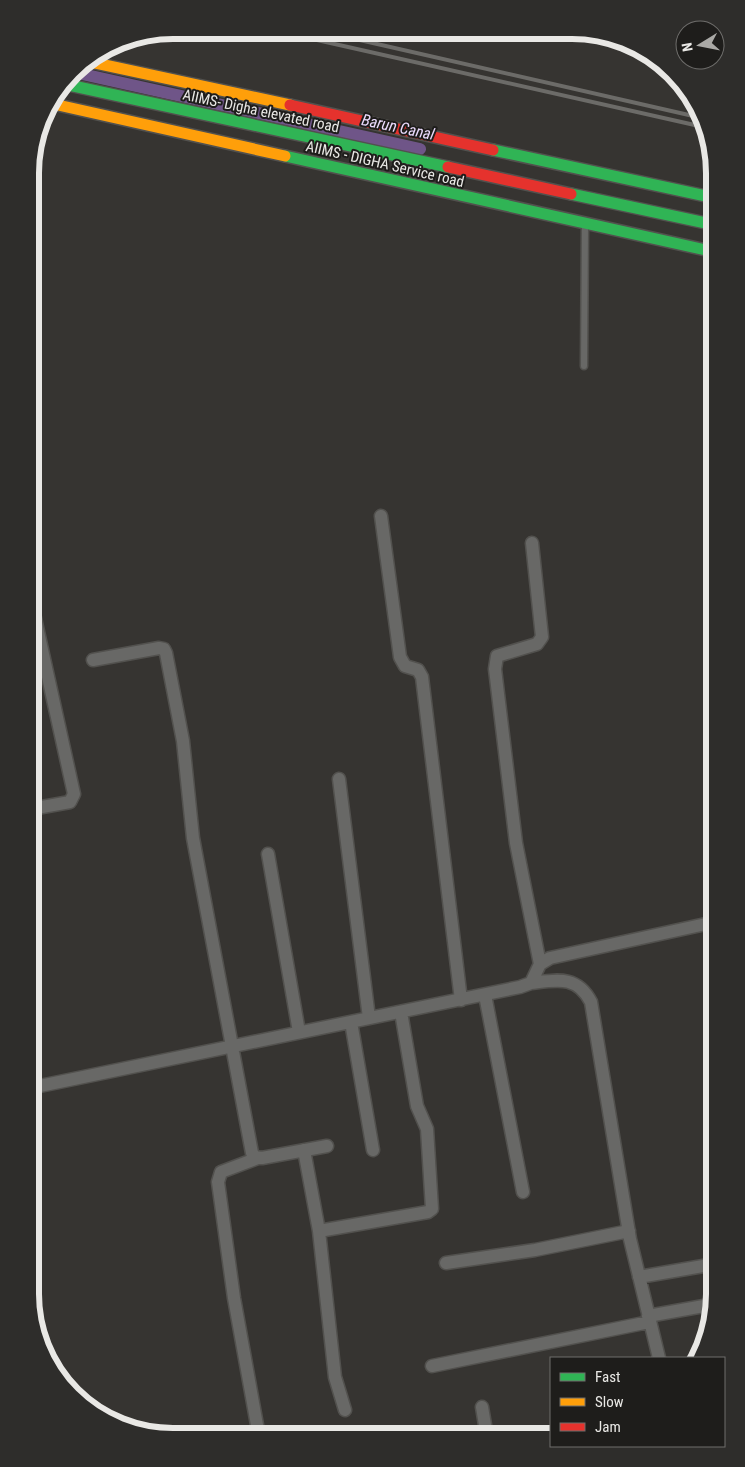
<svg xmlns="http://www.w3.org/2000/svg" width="745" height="1467" viewBox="0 0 745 1467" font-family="'Roboto Condensed',sans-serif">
<rect width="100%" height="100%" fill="#363431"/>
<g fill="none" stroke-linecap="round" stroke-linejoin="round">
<path stroke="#6f5588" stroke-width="12" d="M73,72L420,149"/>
<g stroke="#52514e" stroke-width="9">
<path id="lane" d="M584,366L585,225"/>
</g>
<g stroke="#52514e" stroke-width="15">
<path id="street" d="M381,516L400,657L405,666L418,670L422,677L461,1000
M532,543L542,637L537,644L497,656L495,669L516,843L540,964
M93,660L159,648L164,649L166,653L183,741L193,838L252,1153L255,1157L262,1158L327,1146
M339,779L369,1018
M31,809L70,802L74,794L31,600
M268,854L299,1032
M531,983C557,980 577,975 591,1002L630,1239L659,1358
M485,995L523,1192
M351,1022L373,1150
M30,1088L520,987L531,983L540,964L550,958L715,922
M304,1150L319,1231L335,1377L345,1410
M258,1158L221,1172L218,1182L234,1298L259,1436
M319,1231L428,1212L432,1209L427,1129L417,1106L401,1012
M712,1244L715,1254
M446,1263L535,1250L629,1231
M639,1277L715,1264
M648,1316L715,1304
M432,1366L649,1322
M482,1407L487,1437"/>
</g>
<g stroke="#52514e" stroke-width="14">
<path id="fast" d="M64,84L448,167
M493,150L715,198
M285,156L715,252
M571,194L715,225"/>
</g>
<g stroke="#52514e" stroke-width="14">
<path id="slow" d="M86,61L290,105
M49,103L285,156"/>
</g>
<g stroke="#52514e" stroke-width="14">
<path id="jam" d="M290,105L493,150
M448,167L571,194"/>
</g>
<use href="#lane" stroke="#686866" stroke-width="6"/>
<use href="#street" stroke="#686866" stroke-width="12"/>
<use href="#fast" stroke="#30b455" stroke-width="11"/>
<use href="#slow" stroke="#ff9f0a" stroke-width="11"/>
<use href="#jam" stroke="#e5322d" stroke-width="11"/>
<path stroke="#6c6b68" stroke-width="4" d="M277,31L708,128
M320,31L702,118"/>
</g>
<g text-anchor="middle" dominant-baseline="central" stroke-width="4" stroke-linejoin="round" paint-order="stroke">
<g font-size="15" fill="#e9e8e5" stroke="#1e1d1b">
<text transform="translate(261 111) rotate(12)">AIIMS- Digha elevated road</text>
<text transform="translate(385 164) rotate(13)">AIIMS - DIGHA Service road</text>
</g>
<g font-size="16" font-style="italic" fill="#ebdbfd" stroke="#1e1d1b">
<text transform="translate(398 127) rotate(12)">Barun Canal</text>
</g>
</g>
<path d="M0 0H745V1467H0ZM173 39H572A134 134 0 0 1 706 173V1294A134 134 0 0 1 572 1428H173A134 134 0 0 1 39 1294V173A134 134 0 0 1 173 39Z" fill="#2e2d2b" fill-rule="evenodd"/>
<path fill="none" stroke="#e9e8e5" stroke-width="6" d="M173 39H572A134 134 0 0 1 706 173V1294A134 134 0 0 1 572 1428H173A134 134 0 0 1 39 1294V173A134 134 0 0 1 173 39Z"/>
<rect x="550" y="1357" width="175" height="90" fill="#1e1d1b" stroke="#6f6e6c"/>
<rect x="560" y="1373" width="25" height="8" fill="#30b455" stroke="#6f6e6c"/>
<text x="595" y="1382" font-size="15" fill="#e9e8e5">Fast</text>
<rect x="560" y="1398" width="25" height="8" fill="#ff9f0a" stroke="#6f6e6c"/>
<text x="595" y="1407" font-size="15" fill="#e9e8e5">Slow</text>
<rect x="560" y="1423" width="25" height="8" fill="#e5322d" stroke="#6f6e6c"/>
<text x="595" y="1432" font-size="15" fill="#e9e8e5">Jam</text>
<g transform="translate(700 45) rotate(260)"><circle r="24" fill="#1e1d1b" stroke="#6f6e6c"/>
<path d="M0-4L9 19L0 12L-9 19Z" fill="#aaa9a6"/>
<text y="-8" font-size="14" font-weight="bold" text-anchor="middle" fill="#e9e8e5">N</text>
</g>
</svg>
